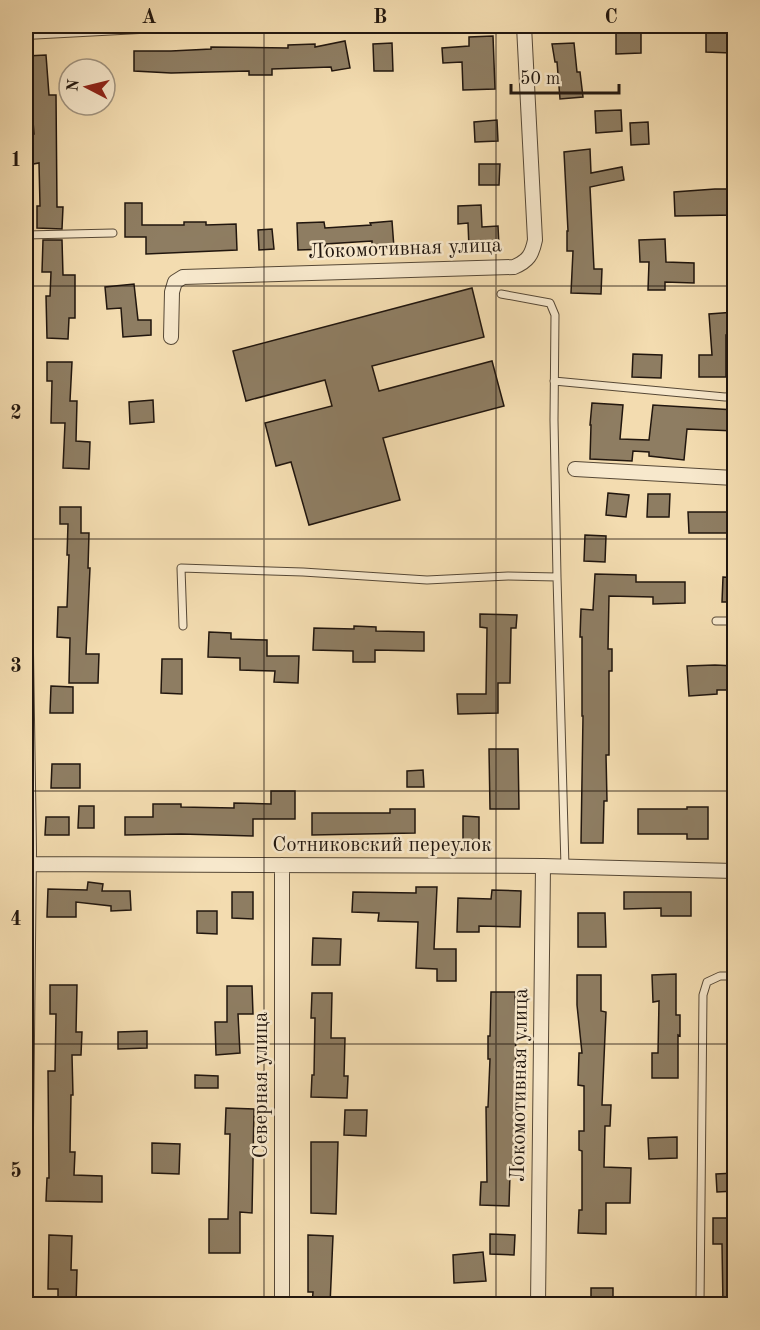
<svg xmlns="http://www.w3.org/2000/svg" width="760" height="1330" viewBox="0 0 760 1330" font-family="'Old Standard TT',serif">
<rect width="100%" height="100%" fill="#f3dcb0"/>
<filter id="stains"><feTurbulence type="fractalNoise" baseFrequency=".00333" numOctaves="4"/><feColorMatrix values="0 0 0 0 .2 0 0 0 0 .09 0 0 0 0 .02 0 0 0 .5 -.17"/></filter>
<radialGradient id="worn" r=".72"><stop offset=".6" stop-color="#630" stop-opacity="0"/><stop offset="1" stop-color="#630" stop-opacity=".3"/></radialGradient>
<path fill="#8e7d62" stroke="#21160e" stroke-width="1.5" d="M641,29V53L616,54V30Z
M706,32H731V53L706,52Z
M493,36L495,89L463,90L462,62L443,63L442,48L469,46V37Z
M345,41L350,68L332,71L331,67L272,69V75H249V71L171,73L134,71V51H171L211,49V47L288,48V45L315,44V47Z
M392,43L393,71H374L373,44Z
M574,43L577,72H580L583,97L560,99L557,62H555L552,44Z
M46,55L49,95H56L57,207H63L62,229L37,228V206H40L39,163L33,164L32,134H34L30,83H27L26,56Z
M621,110L622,131L596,133L595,111Z
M497,120L498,141L475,142L474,122Z
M648,122L649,144L631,145L630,123Z
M590,149L591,173L622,167L624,180L590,187L594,269H602L601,294L571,293L573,251H567V231H568L564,152Z
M479,164H500L499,185H479Z
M715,189H735V215L675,216L674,192Z
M125,203H142V225H184V222H206V225L236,224L237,250L146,254V237H125Z
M481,205L482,227L498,226L499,246L469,248L468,223L458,224V206Z
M392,221L394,248L372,250V241L325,244L326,249L298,250L297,223L324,222L325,228L371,225L370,223Z
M272,229L274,249L259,250L258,230Z
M665,239L666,262L694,263V283L665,282V290H648L649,262H640L639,240Z
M43,240H62L63,275H75V318H69L68,339L47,338L46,296H50L51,272H42Z
M134,284L138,320H151V335L123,337L121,308L107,309L105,287Z
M472,288L484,337L372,366L379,391L492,361L504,406L383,438L400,500L309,525L291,462L276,466L265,423L332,406L325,380L246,401L233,351Z
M735,312V334L726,335V377H699V355H712L709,314Z
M633,354L662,355L661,378L632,377Z
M47,362H72L70,401H77L76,441L90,442L89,469L63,468L65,423H51L52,381H47Z
M153,400L154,422L130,424L129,402Z
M592,403L623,405L620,439L649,440L653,405L735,410V431L687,429L684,460L649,456V452L633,451L632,461L590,459L591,425H590Z
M608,493L629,495L626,517L606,515Z
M648,494H670L669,517H647Z
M60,507H81V533H89L88,568H90L86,654H99L98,683H69L70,638L57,637L58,607H67L69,555H67L68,524H60Z
M688,512H735V533H689Z
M585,535L606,536L605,562L584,561Z
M595,574L636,575V582H685V603L653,604V597L609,596L608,649H612V671H609V755H606L607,801H604L603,843H581L583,716H582V637H580L581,609L593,610Z
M723,577L735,578V602H722Z
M480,614L517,615L516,628H511L510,683H498V713L458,714L457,694H486L487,628L480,627Z
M354,626L376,627V631L424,632V651L375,650V662H353V651L313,650L314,628L354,629Z
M209,632L231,633V639L267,640V656H299L298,683L274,682L275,671L240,670V658L208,657Z
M162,659H182V694L161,693Z
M715,665L735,666V690H717V694L689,696L687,666Z
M51,686L73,687V713H50Z
M489,749H518L519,809H490Z
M52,764H80V788H51Z
M423,770L424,787H407V771Z
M271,791H295V819H253V836L181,834L125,835V817H153V804H181V807L234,808V803L271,804Z
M79,806H94V828H78Z
M687,807H708V839H687V834H638V809H687Z
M390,809H415V833L312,835V813H390Z
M463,816L479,817V840H463Z
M46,817H69V835H45Z
M88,882L103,884L102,891H130L131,910L111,911V906L76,902V917H47L48,889L87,890Z
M416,887H437L434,949H456V981H437V969L416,968L418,922L378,921L379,913L352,912L353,892L416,893Z
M492,890L521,891L520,927L479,926V932H457L458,898L491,899Z
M232,892H253V919L232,918Z
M624,892H691V916H661V908L624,909Z
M197,911H217V934L197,933Z
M578,913H605L606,947H578Z
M313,938L341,939L340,965H312Z
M676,974V1015H680V1036L678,1035V1078H652V1053H658L659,1001L653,1002L652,975Z
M577,975H601V1011L606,1012L602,1105H611L610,1126H605L604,1167L631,1168L630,1203H606V1234L578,1233L579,1210H582V1151L579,1150V1131H584V1086L578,1085L579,1053H582L577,1005Z
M50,985H77L76,1032H82L81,1055H72L73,1095H71L70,1152H75L74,1175L102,1176V1202L46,1201L47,1178H49L48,1071H55L56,1014H50Z
M227,986H252L253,1014H238L240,1053L216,1055L215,1022H227Z
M491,992H515L516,1075H518L517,1097H515L514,1174H510L509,1206L480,1205L481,1182H487L486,1107H488L490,1059H488V1036H490Z
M312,993H332L331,1038H345L344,1076H348L347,1098L311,1097L312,1075H314L315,1018H311Z
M147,1031V1048L118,1049V1032Z
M195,1075L218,1076V1088H195Z
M226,1108L254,1109L252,1213L240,1212V1253H209V1219H228L230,1134H225Z
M345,1110H367L366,1136L344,1135Z
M677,1137V1158L649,1159L648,1138Z
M311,1142H338L336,1214L311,1213Z
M152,1143L180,1144L179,1174L152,1173Z
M735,1173V1191L717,1192L716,1174Z
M713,1218H735V1305H723L722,1244H713Z
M490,1234L515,1235L514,1255L490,1254Z
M49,1235L72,1236L71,1270H77L76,1305H58V1289H48Z
M308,1235L333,1236L330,1305H312L313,1292H308Z
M483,1252L486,1281L454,1283L453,1255Z
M591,1288H613V1305H591Z"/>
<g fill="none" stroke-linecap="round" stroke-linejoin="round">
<g stroke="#564836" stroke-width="9">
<path id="lane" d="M26,235L113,233
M501,294L550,303L555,315L554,420L557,577
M554,381L725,397L734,396
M716,621H734
M183,626L181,568L303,572L427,580L508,576L557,577L565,867
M700,1304L703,995L707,982L720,976H734"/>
</g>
<g stroke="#564836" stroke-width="16">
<path id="street" d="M26,32L139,26
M171,337L172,292L175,282L183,277L514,267C528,261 532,255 535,240L524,26
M575,469L734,478
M26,653L29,851L26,1129
M28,864L543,866L734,871
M282,865V1304
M538,1304L543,866"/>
</g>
<use href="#lane" stroke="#f7e8cc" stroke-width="7"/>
<use href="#street" stroke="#f7e8cc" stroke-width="14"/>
</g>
<path fill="none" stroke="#21160e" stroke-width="1.5" stroke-opacity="0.55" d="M264,26V1304M496,26V1304M26,286H734M26,539H734M26,791H734M26,1044H734"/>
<g text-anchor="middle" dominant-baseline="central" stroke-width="5" stroke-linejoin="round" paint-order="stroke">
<g font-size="21" fill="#21160e" stroke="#f7e8cc">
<text transform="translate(405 249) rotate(-2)">Локомотивная улица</text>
<text x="382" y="845">Сотниковский переулок</text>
<text transform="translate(261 1085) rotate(-90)">Северная улица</text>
<text transform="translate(520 1085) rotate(-89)">Локомотивная улица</text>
</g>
</g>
<rect width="760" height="1330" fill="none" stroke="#f3dcb0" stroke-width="66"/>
<g transform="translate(87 87) rotate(277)"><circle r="28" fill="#f7e8cc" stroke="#a19480" stroke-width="1.5"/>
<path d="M0-4.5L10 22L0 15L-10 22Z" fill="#8f2418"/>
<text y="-9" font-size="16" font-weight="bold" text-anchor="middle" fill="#21160e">N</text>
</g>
<path d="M511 84v9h108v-9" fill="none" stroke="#21160e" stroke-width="3"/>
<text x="520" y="84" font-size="18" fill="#21160e" stroke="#f7e8cc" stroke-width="4.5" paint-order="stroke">50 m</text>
<rect x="33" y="33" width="694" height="1264" fill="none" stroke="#21160e" stroke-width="2"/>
<g font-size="20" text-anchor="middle" font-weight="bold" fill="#21160e">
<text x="149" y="23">A</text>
<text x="380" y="23">B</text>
<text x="611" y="23">C</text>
<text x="16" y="166">1</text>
<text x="16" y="419">2</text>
<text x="16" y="672">3</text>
<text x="16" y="925">4</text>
<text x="16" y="1177">5</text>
</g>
<rect width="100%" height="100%" filter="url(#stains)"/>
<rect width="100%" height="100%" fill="url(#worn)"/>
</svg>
